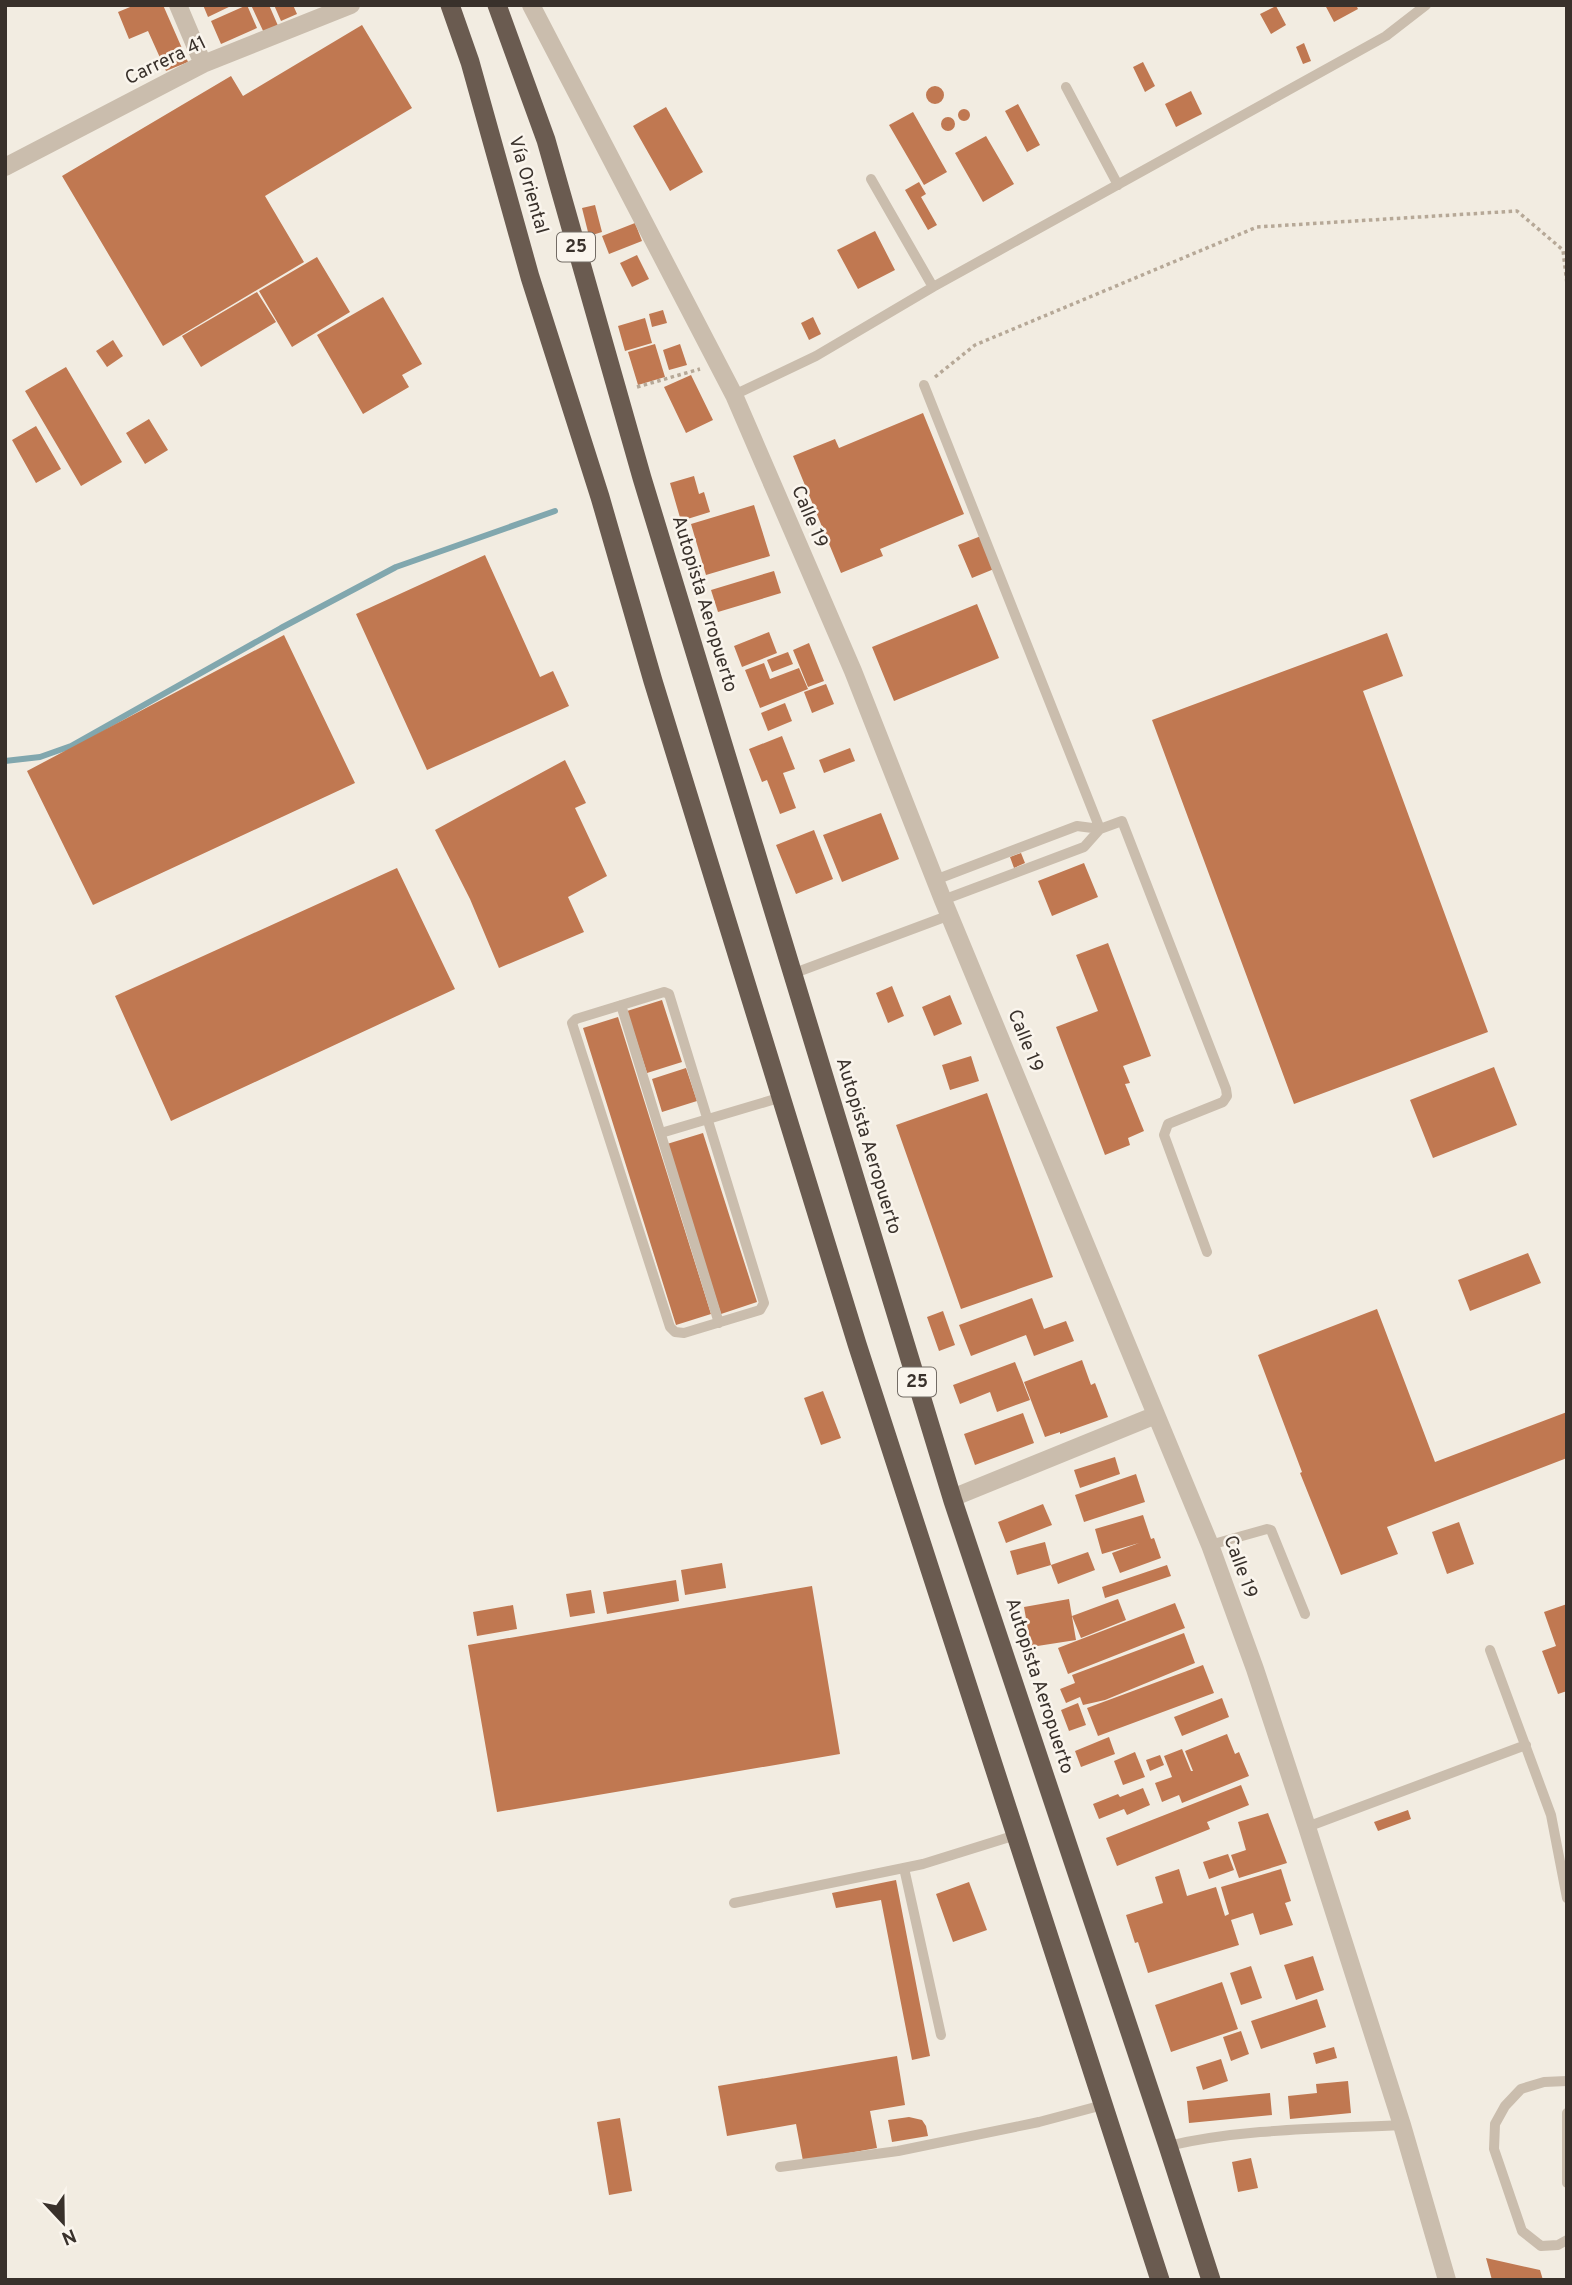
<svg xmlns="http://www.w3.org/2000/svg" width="1572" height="2285" viewBox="0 0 1572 2285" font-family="Overpass,sans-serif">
<rect width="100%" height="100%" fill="#f2ece1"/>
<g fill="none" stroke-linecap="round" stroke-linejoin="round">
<path stroke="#81a7ae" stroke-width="6" d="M5,761L40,757L71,746L281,628L396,567L555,511"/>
</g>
<path fill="#c07851" d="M135,5H163L188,62L166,71L148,31L129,39L118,12Z
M203,5H233L208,17Z
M247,5L257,28L221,44L211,21Z
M251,5H269L279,28L265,35Z
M274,5H293L297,14L281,21Z
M1325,5H1356L1358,9L1334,22Z
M1276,6L1286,25L1271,34L1260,14Z
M362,25L412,108L265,196L304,262L163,346L62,176L231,76L243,96Z
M1304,43L1311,61L1303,64L1296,47Z
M1143,62L1155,86L1145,92L1133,67Z
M926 95a9 9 0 1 1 18 0a9 9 0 1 1-18 0Z
M1191,91L1202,114L1176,127L1165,104Z
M1018,104L1040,145L1027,152L1005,111Z
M666,107L703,172L670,191L633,126Z
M958 115a6 6 0 1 1 12 0a6 6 0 1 1-12 0Z
M913,112L947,172L924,185L889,125Z
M941 124a7 7 0 1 1 14 0a7 7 0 1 1-14 0Z
M986,136L1014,184L983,202L955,153Z
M919,182L926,194L921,197L937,225L928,230L905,190Z
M595,205L602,232L589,236L582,208Z
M635,223L642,241L609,254L602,236Z
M875,231L895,270L858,289L837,250Z
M637,255L649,279L632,287L620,263Z
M317,257L350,312L292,347L259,291Z
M257,292L276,322L201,367L182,336Z
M383,297L422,364L402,375L409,387L363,414L317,335Z
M663,310L667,323L652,327L649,314Z
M813,317L821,334L809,340L801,323Z
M645,318L652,343L625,351L618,326Z
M113,340L123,356L107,367L96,351Z
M655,344L665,377L638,385L628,352Z
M680,344L687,365L669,370L663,350Z
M66,367L122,462L81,486L25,391Z
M691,375L713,420L686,433L664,387Z
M923,413L964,514L880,549L883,556L841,573L793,456L835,439L839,448Z
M149,419L168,450L145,464L126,433Z
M36,426L61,469L36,483L12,440Z
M694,476L699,494L704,492L710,512L681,521L670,483Z
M754,505L770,556L706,575L691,524Z
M981,536L994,569L972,578L958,545Z
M485,555L540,677L553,671L569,706L427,770L356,614Z
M774,571L781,593L718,612L711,590Z
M977,604L999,658L894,701L872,647Z
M769,632L777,653L742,667L734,646Z
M1387,633L1403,676L1363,691L1488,1032L1294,1104L1152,720Z
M284,635L355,783L93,905L27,771Z
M809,643L824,681L808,687L793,650Z
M788,652L793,664L772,672L767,660Z
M764,663L770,679L799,668L808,689L760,708L745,670Z
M826,684L834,704L812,713L804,692Z
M785,703L792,721L768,731L761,713Z
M782,736L795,769L783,773L796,808L780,814L767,780L762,782L749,749Z
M850,748L855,761L824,773L819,760Z
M565,760L586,803L575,808L607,876L568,897L584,932L499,968L470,899L435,830Z
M881,813L899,859L842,882L823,835Z
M814,830L833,879L796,894L776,845Z
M1021,853L1025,863L1014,868L1010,857Z
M1084,863L1098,897L1052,916L1038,881Z
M397,868L455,989L171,1121L115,996Z
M1108,943L1151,1056L1123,1066L1130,1083L1125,1084L1144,1131L1128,1138L1130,1145L1105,1155L1056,1027L1098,1011L1076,955Z
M892,986L904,1016L888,1023L876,993Z
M950,995L962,1024L934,1036L922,1007Z
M662,1000L682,1062L647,1073L627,1011Z
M618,1017L711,1314L676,1325L583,1028Z
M971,1056L979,1081L950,1090L942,1065Z
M1494,1067L1517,1125L1433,1158L1410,1100Z
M686,1068L697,1101L662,1112L652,1079Z
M987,1093L1053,1277L961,1309L896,1125Z
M703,1133L757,1302L721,1314L667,1144Z
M1528,1253L1541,1283L1470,1311L1458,1280Z
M1032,1298L1044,1329L1066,1321L1074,1341L1034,1356L1026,1335L971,1356L959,1325Z
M1377,1309L1435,1462L1567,1412V1458L1387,1527L1398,1554L1341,1575L1300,1473L1302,1472L1258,1355Z
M943,1311L955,1345L939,1351L927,1317Z
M1082,1360L1091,1385L1095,1383L1108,1417L1060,1434V1432L1045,1437L1024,1382Z
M1015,1362L1030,1400L997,1412L990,1392L960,1404L953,1385Z
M823,1391L841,1438L821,1445L804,1398Z
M1023,1413L1034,1443L975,1465L964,1434Z
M1115,1457L1120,1474L1080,1488L1074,1470Z
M1136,1474L1145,1502L1084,1522L1075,1495Z
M1043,1504L1052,1525L1006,1543L998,1522Z
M1143,1515L1151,1539L1154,1538L1161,1558L1120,1573L1112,1553L1139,1543L1102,1554L1095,1529Z
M1459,1522L1474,1564L1447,1574L1432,1532Z
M1045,1542L1051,1565L1017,1575L1010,1551Z
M1088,1552L1095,1570L1058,1584L1051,1565Z
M722,1563L726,1588L685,1595L681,1570Z
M1167,1565L1171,1576L1105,1598L1102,1587Z
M676,1580L679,1601L607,1614L603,1592Z
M812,1586L840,1754L497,1812L468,1645Z
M591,1590L595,1613L570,1617L566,1594Z
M1069,1599L1076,1640L1031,1647L1024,1607Z
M1118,1599L1126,1620L1081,1638L1072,1616Z
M1175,1603L1185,1628L1068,1674L1058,1648Z
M1567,1604V1691L1558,1694L1542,1651L1556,1646L1544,1612Z
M513,1605L517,1629L477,1636L473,1612Z
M1184,1633L1195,1663L1105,1700L1083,1705L1080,1697L1066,1703L1060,1689L1075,1683L1072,1675Z
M1203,1665L1214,1693L1098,1736L1087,1708Z
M1222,1698L1229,1717L1182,1736L1174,1717Z
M1078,1703L1086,1725L1069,1731L1061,1710Z
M1227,1734L1235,1754L1239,1752L1249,1776L1182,1803L1179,1795L1162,1802L1155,1783L1172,1777L1164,1756L1182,1749L1191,1771H1193L1185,1751Z
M1109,1737L1115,1754L1081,1767L1075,1751Z
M1135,1752L1145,1777L1123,1785L1114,1761Z
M1160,1755L1164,1765L1150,1771L1146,1760Z
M1241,1785L1249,1805L1207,1822L1210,1829L1117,1866L1106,1838Z
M1143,1788L1150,1805L1127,1815L1124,1809L1099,1819L1093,1804L1118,1794L1120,1797Z
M1408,1810L1411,1819L1378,1831L1374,1822Z
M1268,1813L1287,1863L1239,1878L1231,1855L1246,1850L1238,1822Z
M1228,1854L1234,1870L1209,1879L1203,1862Z
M1179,1869L1187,1896L1216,1887L1225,1916L1229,1914L1221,1887L1281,1869L1291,1901L1285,1903L1293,1925L1260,1935L1253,1913L1231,1920L1239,1945L1148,1973L1138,1942L1135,1943L1126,1915L1163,1903L1155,1877Z
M896,1880L930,2056L912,2060L881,1900L836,1908L832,1893Z
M969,1882L987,1930L953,1942L936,1894Z
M1313,1956L1324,1990L1296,2000L1284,1965Z
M1251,1966L1262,1998L1241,2005L1230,1973Z
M1222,1982L1238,2029L1171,2052L1155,2005Z
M1317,1999L1326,2027L1261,2049L1251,2021Z
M1241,2031L1249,2054L1231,2061L1223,2037Z
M1334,2047L1337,2058L1316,2064L1313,2053Z
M897,2056L905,2105L870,2111L877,2148L803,2161L796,2124L727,2136L718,2086Z
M1221,2059L1228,2081L1203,2090L1196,2067Z
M1348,2081L1351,2113L1290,2119L1288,2096L1317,2093L1316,2084Z
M1270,2093L1272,2115L1189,2123L1187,2101Z
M909,2117L922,2120L926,2126L928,2136L892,2142L888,2120Z
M620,2118L632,2191L609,2195L597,2122Z
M1251,2158L1258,2188L1238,2192L1232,2162Z
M1486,2258L1540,2270L1543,2280H1492Z"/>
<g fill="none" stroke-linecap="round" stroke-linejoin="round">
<path stroke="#b6a897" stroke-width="3.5" stroke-dasharray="3.5 3.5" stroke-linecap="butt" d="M935,377L975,345L1257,227L1517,211L1563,250L1567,284
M637,387L700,369"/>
<path stroke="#cabdad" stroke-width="10" d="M1066,87L1118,185
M871,179L933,287
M924,385L1100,829L1122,821L1226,1089L1227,1096L1223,1102L1168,1124L1164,1135L1207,1252
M734,395L816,356L933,287L1386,36L1426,5
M935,880L1077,826L1100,829L1084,847L943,900
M792,974L950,915
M664,992L669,994L764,1303L760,1310L684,1333L675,1332L670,1327L572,1023L576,1019Z
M621,1005L719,1323
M661,1133L782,1097
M1210,1545L1267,1529L1271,1530L1305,1614
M1490,1650L1551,1815L1567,1898
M1307,1827L1526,1745
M904,1868L941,2035
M734,1903L923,1864L1016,1835
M1567,2081L1544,2082L1521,2089L1505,2106L1495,2124L1494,2149L1522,2231L1541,2246L1558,2245L1567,2240
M1567,2113V2183
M1168,2146C1245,2128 1324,2129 1402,2125
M780,2167L898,2151L1039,2122L1103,2105"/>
<path stroke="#cabdad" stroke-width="18" d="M178,5L203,64
M531,5L734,395L853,671L943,900L1210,1545L1255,1669L1307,1827L1402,2125L1447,2280
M5,167L203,64L351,5
M952,1498L1156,1415"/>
<path stroke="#6a5b50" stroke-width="19" d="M450,5L470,62L530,277L600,497L653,681L857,1344L1160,2280
M497,5L546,140L642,478L953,1501L1168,2146L1211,2280"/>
</g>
<g text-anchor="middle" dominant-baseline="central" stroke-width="5" stroke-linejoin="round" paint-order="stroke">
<g fill="#faf5ed" stroke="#736c65" stroke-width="2">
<rect x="557" y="232.5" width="38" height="29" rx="5"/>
<rect x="898" y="1367.5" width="38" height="29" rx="5"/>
</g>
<g font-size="18" font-weight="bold" fill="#39312b">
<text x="576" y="247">25</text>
<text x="917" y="1382">25</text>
</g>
<g font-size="19" fill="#39312b" stroke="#faf5ed">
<text transform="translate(166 61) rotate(-26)">Carrera 41</text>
<text transform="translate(528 185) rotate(74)">Vía Oriental</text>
<text transform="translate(809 517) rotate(67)">Calle 19</text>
<text transform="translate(704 604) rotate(73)">Autopista Aeropuerto</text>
<text transform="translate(1025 1041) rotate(68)">Calle 19</text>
<text transform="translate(868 1146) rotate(73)">Autopista Aeropuerto</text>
<text transform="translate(1240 1567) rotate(70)">Calle 19</text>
<text transform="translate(1039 1686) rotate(72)">Autopista Aeropuerto</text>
</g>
</g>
<rect width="1572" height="2285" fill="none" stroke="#39312b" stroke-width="14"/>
<g transform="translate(63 2222) rotate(158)" stroke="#faf5ed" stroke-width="5" paint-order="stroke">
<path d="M0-5L12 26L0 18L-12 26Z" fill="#39312b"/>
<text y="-10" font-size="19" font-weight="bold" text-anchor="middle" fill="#39312b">N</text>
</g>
</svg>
